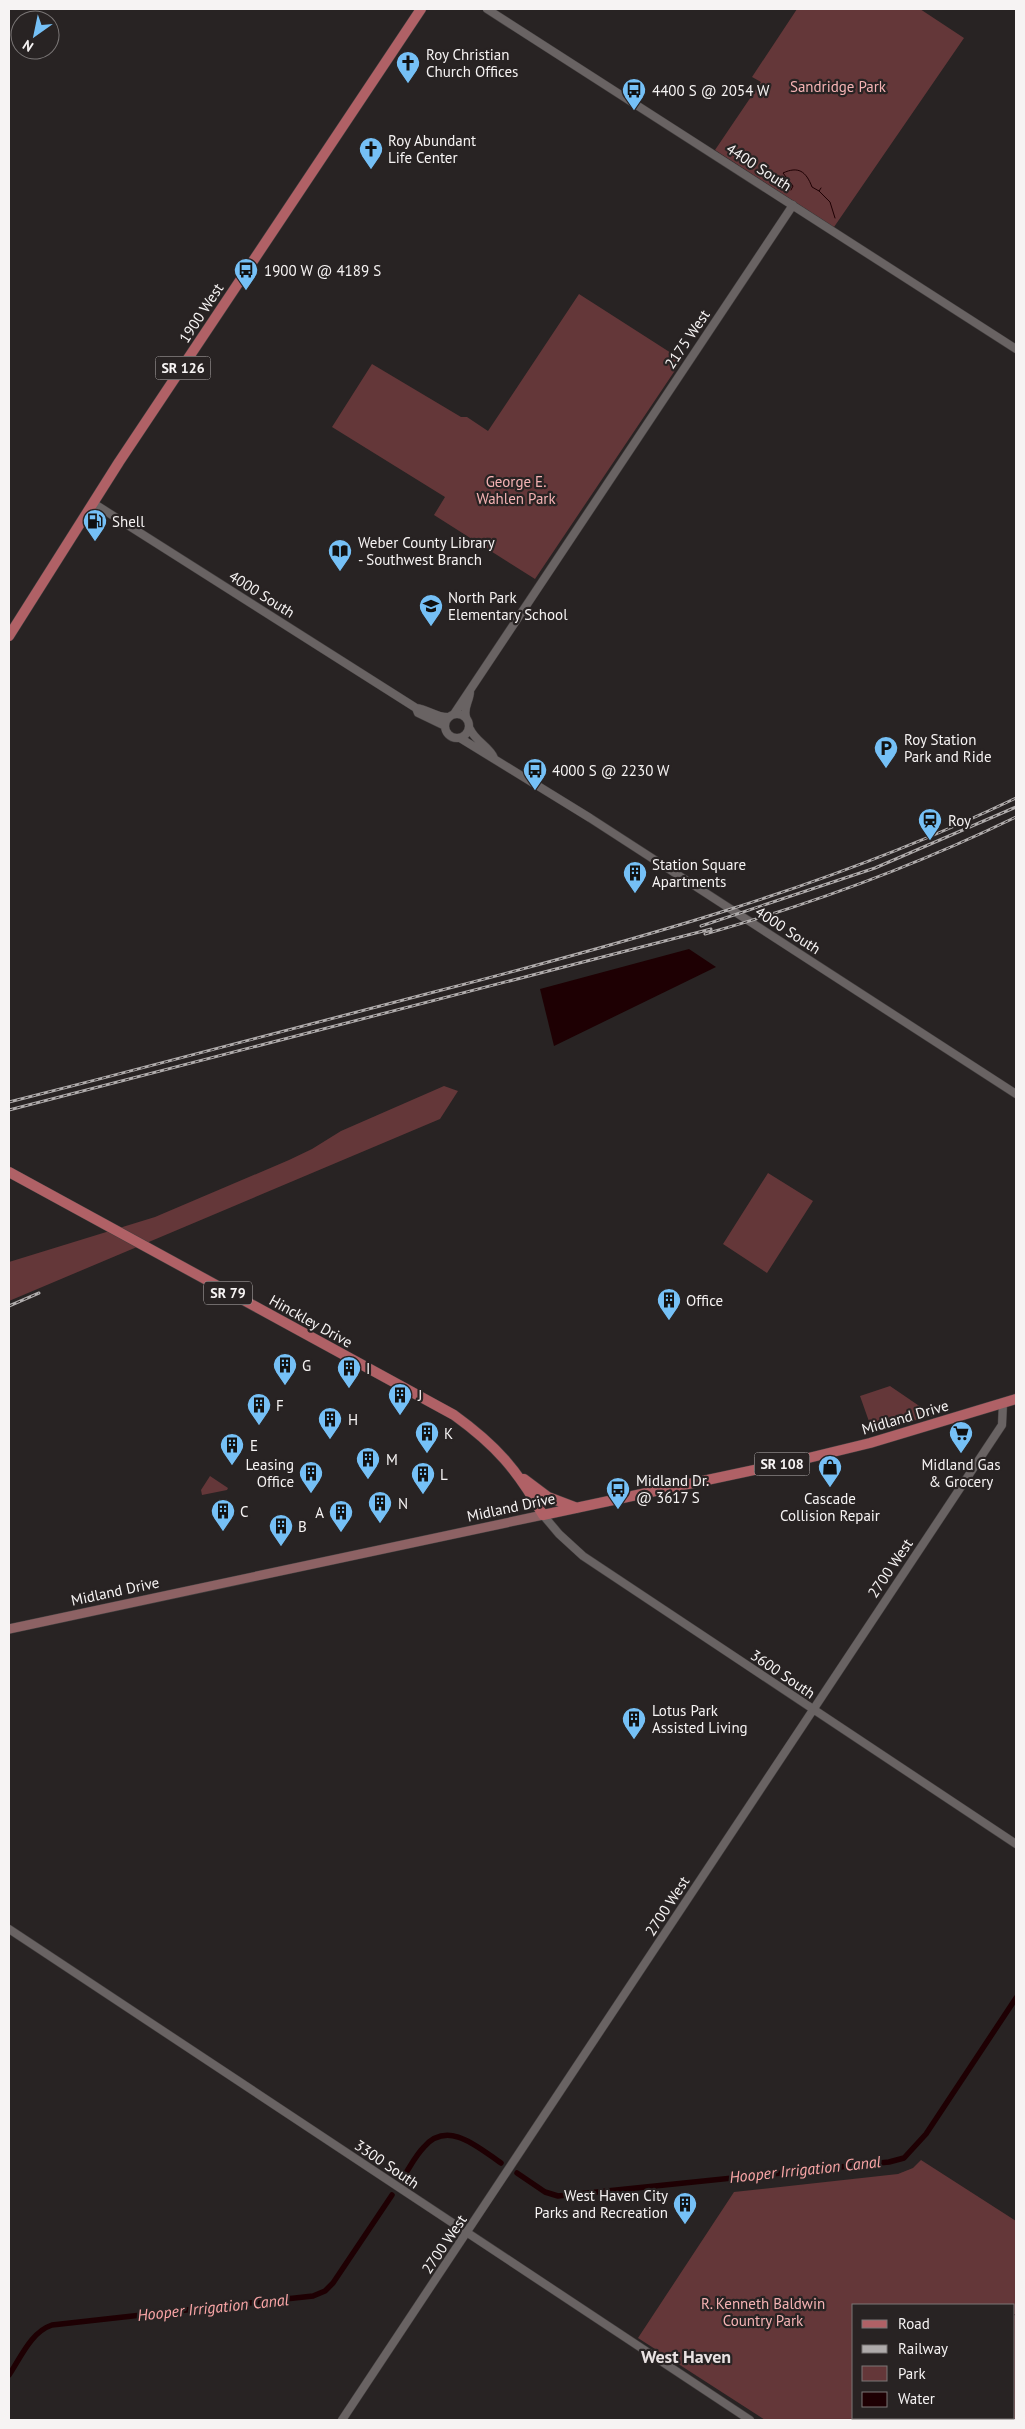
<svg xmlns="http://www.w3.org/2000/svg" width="1025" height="2429" viewBox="0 0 1025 2429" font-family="'PT Sans',sans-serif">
<rect width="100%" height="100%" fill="#282323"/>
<path fill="#643739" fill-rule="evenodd" d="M797,9H920L964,38L834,227L715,150L761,82L752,77Z
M579,294L682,360L535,579L434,515L445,497L332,427L372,364L461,417H467L488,431Z
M444,1086L458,1091L440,1119L9,1301V1262L155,1217L289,1160L312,1149L341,1131Z
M768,1173L813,1201L767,1273L723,1244Z
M890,1386L934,1416L872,1430L860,1396Z
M210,1476L228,1488L227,1490L202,1495L201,1490Z
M921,2160L1016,2221V2420H765L638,2338L734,2192L898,2174L913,2168ZM854,2305H1014V2418H854Z"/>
<path fill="#1e0003" d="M689,949L716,967L554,1046L540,989Z"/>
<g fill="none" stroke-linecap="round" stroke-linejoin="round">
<path stroke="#1e0003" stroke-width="1" d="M791,190L793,186L783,173C798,166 806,171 812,187L819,191L821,188
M819,191L830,202L835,218
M1014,2315L1016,2314
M878,2420L886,2418
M983,2420L986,2418"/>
<path stroke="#1e0003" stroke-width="5.5" d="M517,2173L545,2192L558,2196L889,2162L904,2158L926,2134L1016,1998
M402,2179C409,2169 415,2156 424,2147C448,2119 479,2148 501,2163
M9,2375C21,2357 31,2332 52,2325L313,2296L325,2291L333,2283L392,2195"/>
<g stroke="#433f3f" stroke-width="9">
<path id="tertiary" d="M487,9L1016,349
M93,503L416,708C428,709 436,718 449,717
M416,708L418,713L445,726
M445 726a12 12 0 1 1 24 0a12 12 0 1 1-24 0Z
M454,714L793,205
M466,717C463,707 470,701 470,691
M470,729C475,741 490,747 494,758
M460,738L590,818L1016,1094
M543,1515L559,1534L583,1556L1016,1844
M9,1929L750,2420
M342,2420L1002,1425L1003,1403"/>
</g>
<g stroke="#433f3f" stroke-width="10">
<path id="secondary" d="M9,1629L543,1515"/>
</g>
<g stroke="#433f3f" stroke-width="11">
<path id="primary" d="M9,636L119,462L421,9
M9,1172L454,1415C497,1446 517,1470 543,1515L796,1461L870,1443L1016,1399
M524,1479L548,1497L577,1508"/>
</g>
<use href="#tertiary" stroke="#696363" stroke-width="8"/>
<use href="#secondary" stroke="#8d6264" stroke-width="9"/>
<use href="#primary" stroke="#b06166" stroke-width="10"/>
<g stroke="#afabab" stroke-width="3">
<path id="rail" d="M701,926L875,868L1016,807
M705,934C812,904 917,865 1016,817
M9,1102C151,1066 293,1029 434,992C633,941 831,887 1016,798
M9,1110L711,929
M9,1306L39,1293"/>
</g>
<use href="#rail" stroke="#282323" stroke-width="1" stroke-dasharray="4" stroke-linecap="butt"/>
</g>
<defs>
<g id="church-pin" transform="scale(1.25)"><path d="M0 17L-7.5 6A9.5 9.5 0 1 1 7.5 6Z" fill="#75c0f6" stroke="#282323"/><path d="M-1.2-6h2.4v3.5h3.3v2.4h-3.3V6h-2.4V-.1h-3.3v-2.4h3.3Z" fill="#111"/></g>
<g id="bus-pin" transform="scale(1.25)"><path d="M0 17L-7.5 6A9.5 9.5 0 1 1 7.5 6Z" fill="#75c0f6" stroke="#282323"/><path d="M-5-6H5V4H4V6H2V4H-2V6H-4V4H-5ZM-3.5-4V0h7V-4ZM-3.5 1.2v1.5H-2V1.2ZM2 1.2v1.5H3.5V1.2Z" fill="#111"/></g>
<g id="fuel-pin" transform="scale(1.25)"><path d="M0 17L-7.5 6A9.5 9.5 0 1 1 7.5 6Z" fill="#75c0f6" stroke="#282323"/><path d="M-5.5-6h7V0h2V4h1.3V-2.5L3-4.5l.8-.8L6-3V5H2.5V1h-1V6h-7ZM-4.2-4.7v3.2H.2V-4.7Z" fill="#111"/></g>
<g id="library-pin" transform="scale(1.25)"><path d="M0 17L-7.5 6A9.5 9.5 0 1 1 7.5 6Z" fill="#75c0f6" stroke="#282323"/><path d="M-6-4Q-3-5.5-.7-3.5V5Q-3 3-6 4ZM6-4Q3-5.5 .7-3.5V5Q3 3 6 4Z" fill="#111"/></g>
<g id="school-pin" transform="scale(1.25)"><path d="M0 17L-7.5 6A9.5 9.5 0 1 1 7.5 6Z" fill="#75c0f6" stroke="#282323"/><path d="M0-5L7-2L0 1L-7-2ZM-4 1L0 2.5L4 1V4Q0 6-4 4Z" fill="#111"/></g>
<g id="parking-pin" transform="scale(1.25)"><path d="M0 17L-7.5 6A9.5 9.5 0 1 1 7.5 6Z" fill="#75c0f6" stroke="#282323"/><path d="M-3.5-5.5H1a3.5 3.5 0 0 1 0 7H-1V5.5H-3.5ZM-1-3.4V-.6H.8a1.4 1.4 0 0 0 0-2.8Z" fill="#111"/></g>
<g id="station-pin" transform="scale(1.25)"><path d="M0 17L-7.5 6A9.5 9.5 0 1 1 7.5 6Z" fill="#75c0f6" stroke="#282323"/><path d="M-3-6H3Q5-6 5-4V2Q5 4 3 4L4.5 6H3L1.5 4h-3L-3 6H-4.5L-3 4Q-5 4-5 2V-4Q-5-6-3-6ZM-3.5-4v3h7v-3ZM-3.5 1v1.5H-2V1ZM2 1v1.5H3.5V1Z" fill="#111"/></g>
<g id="building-pin" transform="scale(1.25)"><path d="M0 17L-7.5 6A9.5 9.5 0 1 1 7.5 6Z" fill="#75c0f6" stroke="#282323"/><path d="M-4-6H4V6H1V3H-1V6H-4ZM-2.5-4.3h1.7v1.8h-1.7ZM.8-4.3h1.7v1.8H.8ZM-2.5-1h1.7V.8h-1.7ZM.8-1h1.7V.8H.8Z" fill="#111"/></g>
<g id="supermarket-pin" transform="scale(1.25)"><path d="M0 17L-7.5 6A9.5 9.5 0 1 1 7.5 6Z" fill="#75c0f6" stroke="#282323"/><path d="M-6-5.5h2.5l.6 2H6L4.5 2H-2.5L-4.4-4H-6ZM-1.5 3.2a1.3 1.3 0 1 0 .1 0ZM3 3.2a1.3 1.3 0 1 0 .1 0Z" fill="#111"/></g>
<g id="shop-pin" transform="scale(1.25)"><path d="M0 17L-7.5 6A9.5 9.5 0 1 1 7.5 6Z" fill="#75c0f6" stroke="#282323"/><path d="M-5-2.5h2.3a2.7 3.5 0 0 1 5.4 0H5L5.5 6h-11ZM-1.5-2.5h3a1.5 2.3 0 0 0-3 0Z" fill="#111"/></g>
</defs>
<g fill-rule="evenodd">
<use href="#church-pin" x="408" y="63"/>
<use href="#bus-pin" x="634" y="90"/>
<use href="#church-pin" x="371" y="149"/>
<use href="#bus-pin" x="246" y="270"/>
<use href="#fuel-pin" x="95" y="521"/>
<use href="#library-pin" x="340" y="551"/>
<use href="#school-pin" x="431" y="606"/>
<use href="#parking-pin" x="886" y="748"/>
<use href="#bus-pin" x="535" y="770"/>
<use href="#station-pin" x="930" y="820"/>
<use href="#building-pin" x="635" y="873"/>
<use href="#building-pin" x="669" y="1300"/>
<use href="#building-pin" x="285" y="1365"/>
<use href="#building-pin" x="349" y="1368"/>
<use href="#building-pin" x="400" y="1395"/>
<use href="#building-pin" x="259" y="1405"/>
<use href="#building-pin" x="330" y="1419"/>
<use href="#building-pin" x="427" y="1433"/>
<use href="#supermarket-pin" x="961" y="1433"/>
<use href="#building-pin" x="232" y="1445"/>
<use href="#building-pin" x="368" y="1459"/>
<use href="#shop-pin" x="830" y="1467"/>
<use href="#building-pin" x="311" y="1473"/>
<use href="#building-pin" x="423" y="1474"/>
<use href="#bus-pin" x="618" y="1489"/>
<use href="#building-pin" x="380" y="1503"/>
<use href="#building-pin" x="223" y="1511"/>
<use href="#building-pin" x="341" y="1512"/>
<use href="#building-pin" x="281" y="1526"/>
<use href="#building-pin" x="634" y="1719"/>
<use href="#building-pin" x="685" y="2204"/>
</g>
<g text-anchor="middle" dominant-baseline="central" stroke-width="4.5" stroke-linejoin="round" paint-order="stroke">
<g fill="#282323" stroke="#b8b5b5" stroke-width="1">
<rect x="155.5" y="356.5" width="55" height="23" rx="4"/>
<rect x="204" y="1281.5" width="48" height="23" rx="4"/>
<rect x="754.5" y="1452.5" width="55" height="23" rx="4"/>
</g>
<g font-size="14" font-weight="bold" fill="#f6f3f3">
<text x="183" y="368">SR 126</text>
<text x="228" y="1293">SR 79</text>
<text x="782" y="1464">SR 108</text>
</g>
<g font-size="15" fill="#f6f3f3" stroke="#282323" text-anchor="start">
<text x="426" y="54">Roy Christian<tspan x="426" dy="17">Church Offices</tspan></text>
<text x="652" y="90">4400 S @ 2054 W</text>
<text x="388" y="140">Roy Abundant<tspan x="388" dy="17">Life Center</tspan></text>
<text x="264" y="270">1900 W @ 4189 S</text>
<text x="112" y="521">Shell</text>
<text x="358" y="542">Weber County Library<tspan x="358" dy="17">- Southwest Branch</tspan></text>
<text x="448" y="597">North Park<tspan x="448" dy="17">Elementary School</tspan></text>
<text x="904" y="739">Roy Station<tspan x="904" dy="17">Park and Ride</tspan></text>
<text x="552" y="770">4000 S @ 2230 W</text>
<text x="948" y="820">Roy</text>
<text x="652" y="864">Station Square<tspan x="652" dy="17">Apartments</tspan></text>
<text x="686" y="1300">Office</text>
<text x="302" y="1365">G</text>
<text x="366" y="1368">I</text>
<text x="418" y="1395">J</text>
<text x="276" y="1405">F</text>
<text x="348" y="1419">H</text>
<text x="444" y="1433">K</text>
<text x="250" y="1445">E</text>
<text x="386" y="1459">M</text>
<text x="294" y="1464" text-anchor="end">Leasing<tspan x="294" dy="17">Office</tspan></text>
<text x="961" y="1464" text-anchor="middle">Midland Gas<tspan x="961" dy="17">&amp; Grocery</tspan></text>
<text x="440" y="1474">L</text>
<text x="636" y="1480">Midland Dr.<tspan x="636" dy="17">@ 3617 S</tspan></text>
<text x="830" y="1498" text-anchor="middle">Cascade<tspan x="830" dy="17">Collision Repair</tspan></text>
<text x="398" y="1503">N</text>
<text x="240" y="1511">C</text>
<text x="324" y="1512" text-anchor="end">A</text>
<text x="298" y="1526">B</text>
<text x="652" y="1710">Lotus Park<tspan x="652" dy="17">Assisted Living</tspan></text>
<text x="668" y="2195" text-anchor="end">West Haven City<tspan x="668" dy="17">Parks and Recreation</tspan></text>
</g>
<g font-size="15" fill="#f5b3b4" stroke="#282323">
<text x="838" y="86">Sandridge Park</text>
<text x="516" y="481">George E.<tspan x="516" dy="17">Wahlen Park</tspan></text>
<text x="763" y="2303">R. Kenneth Baldwin<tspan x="763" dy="17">Country Park</tspan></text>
</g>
<g font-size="15" fill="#f6f3f3" stroke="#282323">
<text transform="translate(759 167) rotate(33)">4400 South</text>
<text transform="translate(201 313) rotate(-57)">1900 West</text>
<text transform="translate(687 339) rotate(-56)">2175 West</text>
<text transform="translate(262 594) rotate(32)">4000 South</text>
<text transform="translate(788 930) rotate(33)">4000 South</text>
<text transform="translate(311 1321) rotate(29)">Hinckley Drive</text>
<text transform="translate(905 1417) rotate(-16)">Midland Drive</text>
<text transform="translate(511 1507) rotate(-12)">Midland Drive</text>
<text transform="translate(890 1568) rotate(-56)">2700 West</text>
<text transform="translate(115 1591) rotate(-12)">Midland Drive</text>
<text transform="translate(783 1674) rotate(34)">3600 South</text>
<text transform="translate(667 1906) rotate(-57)">2700 West</text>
<text transform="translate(387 2164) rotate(34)">3300 South</text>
<text transform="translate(444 2244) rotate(-56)">2700 West</text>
</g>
<g font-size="16" font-style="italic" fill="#fba6a7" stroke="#282323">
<text transform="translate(805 2169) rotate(-6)">Hooper Irrigation Canal</text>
<text transform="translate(213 2307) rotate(-6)">Hooper Irrigation Canal</text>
</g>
<g font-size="18" font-weight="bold" fill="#e9e2e2" stroke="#282323">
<text x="686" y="2356">West Haven</text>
</g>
</g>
<rect width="1025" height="2429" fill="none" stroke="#f6f3f3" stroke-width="20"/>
<rect x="852" y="2304" width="162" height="115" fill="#282323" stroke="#7a7676"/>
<rect x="862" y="2320" width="25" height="8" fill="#b06166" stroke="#7a7676"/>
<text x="898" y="2329" font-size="15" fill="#f6f3f3">Road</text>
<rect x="862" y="2345" width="25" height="8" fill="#afabab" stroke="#7a7676"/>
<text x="898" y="2354" font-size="15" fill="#f6f3f3">Railway</text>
<rect x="862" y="2366" width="25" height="15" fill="#643739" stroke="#7a7676"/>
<text x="898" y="2379" font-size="15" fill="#f6f3f3">Park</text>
<rect x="862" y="2392" width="25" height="15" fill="#1e0003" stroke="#7a7676"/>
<text x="898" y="2404" font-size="15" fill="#f6f3f3">Water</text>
<g transform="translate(35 35) rotate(213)"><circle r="24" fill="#282323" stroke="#7a7676"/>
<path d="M0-4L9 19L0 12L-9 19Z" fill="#75c0f6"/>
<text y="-8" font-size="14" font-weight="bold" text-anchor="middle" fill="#f6f3f3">N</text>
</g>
</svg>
